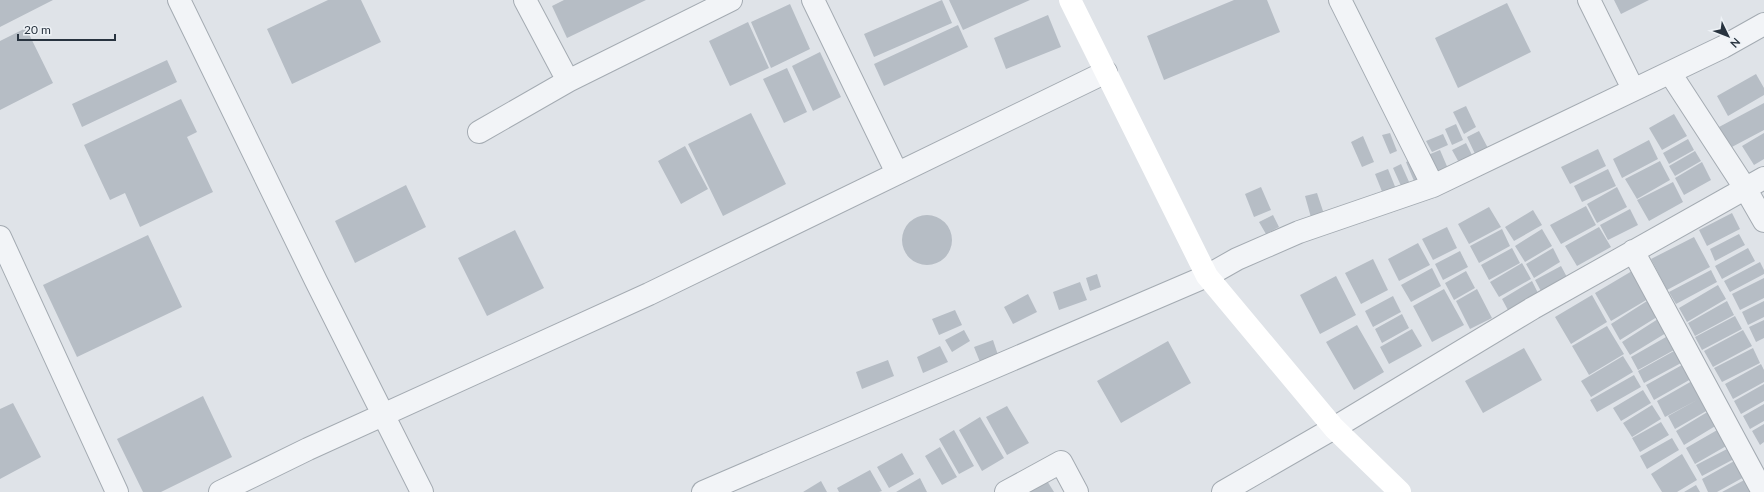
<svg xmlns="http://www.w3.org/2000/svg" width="1764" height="492" viewBox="0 0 1764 492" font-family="Lato,sans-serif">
<rect width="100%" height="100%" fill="#dfe3e8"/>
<path fill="#b6bdc5" d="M0,0H53L0,27Z
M328,0H361L381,42L292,84L267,29Z
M564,0H646L567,38L552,6Z
M942,0L952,23L874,57L864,34Z
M949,0H1030L963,30Z
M1234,0H1267L1280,32L1164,80L1147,36Z
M1614,0H1649L1621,14Z
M1507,3L1531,52L1458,88L1435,38Z
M790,4L810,49L771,68L751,22Z
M1048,15L1061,47L1006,69L994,38Z
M748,22L769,68L730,86L709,41Z
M958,25L968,47L884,86L874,64Z
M26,28L53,83L0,110V41Z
M820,52L841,97L813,111L792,66Z
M167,60L177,82L82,127L72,104Z
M787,68L807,112L784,123L763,79Z
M1756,74L1764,88V95L1728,116L1717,96Z
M181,99L197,132L187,137L213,192L140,227L125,193L110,200L84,145Z
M1764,103V130L1730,148L1719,127Z
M1466,106L1476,127L1464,134L1453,112Z
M751,113L786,184L723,216L688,144Z
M1674,114L1687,136L1662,150L1649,128Z
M1456,124L1463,140L1452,145L1445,129Z
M1479,131L1490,152L1477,158L1467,137Z
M1390,133L1397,151L1390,154L1382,135Z
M1764,133V159L1754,165L1742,146Z
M1443,134L1448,145L1432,152L1426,141Z
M1363,136L1374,162L1362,167L1351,142Z
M1688,139L1694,150L1669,164L1663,153Z
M1649,140L1658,159L1622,178L1613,159Z
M1466,143L1475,161L1462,168L1452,150Z
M685,146L708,189L681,204L658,161Z
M1598,149L1606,166L1570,184L1561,167Z
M1440,150L1449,171L1437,176L1428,155Z
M1695,151L1701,161L1675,176L1669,166Z
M1416,158L1424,177L1414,181L1406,162Z
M1660,161L1670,180L1637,199L1625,179Z
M1702,162L1711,180L1684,195L1675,178Z
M1401,164L1410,184L1402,188L1393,168Z
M1388,169L1398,194L1385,199L1375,174Z
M1608,169L1616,186L1582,202L1574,186Z
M1673,182L1683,202L1649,221L1637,200Z
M406,185L426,227L355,263L335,221Z
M1261,187L1271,210L1254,217L1245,194Z
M1617,187L1627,207L1597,223L1587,204Z
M1317,193L1325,217L1312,221L1305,196Z
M1586,206L1596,225L1561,244L1550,225Z
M1489,207L1501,227L1469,244L1458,224Z
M1630,209L1638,225L1608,240L1600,225Z
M1533,210L1542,225L1514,241L1505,227Z
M1732,213L1740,229L1707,246L1699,230Z
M902 240a25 25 0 1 1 50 0a25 25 0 1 1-50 0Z
M1273,215L1279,227L1266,234L1259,222Z
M1447,227L1457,248L1433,260L1422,239Z
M1599,227L1611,247L1577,266L1565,246Z
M1502,229L1510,246L1479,263L1470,246Z
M1542,229L1552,246L1525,262L1515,246Z
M515,230L544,288L487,316L458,258Z
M1739,234L1745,245L1715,261L1710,249Z
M148,235L182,307L77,357L43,285Z
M1694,237L1710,267L1667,290L1651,259Z
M1418,243L1430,265L1399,281L1388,259Z
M1512,248L1520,263L1489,280L1481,265Z
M1553,248L1560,262L1534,278L1526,264Z
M1748,248L1755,261L1722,279L1715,266Z
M1460,251L1468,267L1443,280L1435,264Z
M1373,259L1388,290L1361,304L1345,273Z
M1760,262L1764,270V274L1730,292L1724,281Z
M1522,263L1531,279L1499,297L1490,282Z
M1561,266L1568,279L1542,293L1535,280Z
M1432,268L1441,286L1411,302L1401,285Z
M1711,270L1717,282L1676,304L1669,292Z
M1466,271L1475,288L1454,300L1445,283Z
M1632,271L1648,299L1611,321L1595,293Z
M1097,274L1101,287L1090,291L1086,278Z
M1336,276L1356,315L1320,334L1300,295Z
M1764,278V298L1740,310L1732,294Z
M1532,281L1539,295L1509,312L1502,299Z
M1080,282L1087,300L1059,310L1053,292Z
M1718,285L1726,299L1687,322L1679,308Z
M1444,289L1464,325L1432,342L1413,306Z
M1477,289L1492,318L1470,329L1456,301Z
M1028,294L1037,312L1013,324L1004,307Z
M1592,295L1607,322L1571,344L1555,317Z
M1393,296L1401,312L1373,327L1365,311Z
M1647,301L1657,317L1620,340L1611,324Z
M1727,301L1734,315L1695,336L1688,323Z
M1764,301V317L1748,325L1742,312Z
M955,310L962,325L939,335L932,319Z
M1402,314L1409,328L1382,343L1375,329Z
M1735,316L1742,329L1702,350L1695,337Z
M1658,319L1666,333L1630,355L1622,342Z
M1764,320V338L1756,342L1749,327Z
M1357,325L1384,372L1354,390L1326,342Z
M1607,326L1624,354L1589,375L1572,346Z
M1412,329L1422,346L1389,364L1380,347Z
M964,330L970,341L952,352L945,340Z
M1743,330L1752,346L1713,367L1704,351Z
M1666,337L1674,350L1638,370L1631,357Z
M993,340L998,355L980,362L974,347Z
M1168,341L1191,383L1121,423L1097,381Z
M940,346L948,362L923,373L917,357Z
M1524,348L1542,380L1483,413L1465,381Z
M1753,348L1760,363L1722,382L1714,368Z
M1674,351L1681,363L1644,383L1638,371Z
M1623,356L1633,372L1591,397L1581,381Z
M888,360L894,376L862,389L856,372Z
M1761,364L1764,370V382L1733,399L1725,384Z
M1682,365L1691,379L1654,400L1646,385Z
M1634,375L1641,387L1597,412L1590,400Z
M1692,381L1708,410L1675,429L1668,416L1697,400L1665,417L1657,401Z
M1764,384V401L1741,414L1734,401Z
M1643,390L1651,403L1621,421L1613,408Z
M203,396L232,457L161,492H143L117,439Z
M13,403L41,457L0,479V409Z
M1764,404V421L1750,429L1743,416Z
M1652,405L1661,419L1632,437L1623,423Z
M1007,406L1029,443L1007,455L986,417Z
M1709,411L1717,425L1684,445L1676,431Z
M980,417L1004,458L982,471L959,430Z
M1661,422L1669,435L1640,452L1632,438Z
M1764,424V442L1760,445L1752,431Z
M1719,429L1728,445L1695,464L1686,448Z
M954,430L974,466L959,474L939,439Z
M1672,438L1679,450L1647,469L1640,456Z
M940,447L957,477L942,485L925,456Z
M1729,448L1734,459L1702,476L1696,465Z
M902,453L914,474L889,488L877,467Z
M1682,454L1697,480L1677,492H1662L1651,474Z
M1736,460L1746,476L1717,492H1708L1702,479Z
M870,470L882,491L879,492H839L837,488Z
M1044,476L1054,492H1016Z
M920,478L927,492H896Z
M1748,478L1754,489L1750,492H1722Z
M821,481L827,492H803Z
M1696,485L1700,492H1684Z"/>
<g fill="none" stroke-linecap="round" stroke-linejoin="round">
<g stroke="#a4abb2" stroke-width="24">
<path id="street" d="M179,0L316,281L422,492
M525,0L568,81
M813,0L897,173
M1340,0L1433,186
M1589,0L1633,89
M1670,73L1745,188L1764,221
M479,132L568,81L731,0
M0,237L117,492
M1633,251L1763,492
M220,492L308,449L649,294L1106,72
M703,492L1207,276L1237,259L1299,232L1433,186L1723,47L1764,24
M1006,492L1061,462L1077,492
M1223,492L1334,428L1533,308L1764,178"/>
</g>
<use href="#street" stroke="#f2f4f7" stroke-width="22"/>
<path stroke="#fff" stroke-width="22" d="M1070,0L1207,276L1334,428L1400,492"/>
</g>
<g transform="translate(1728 36) rotate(133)" stroke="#eef2f6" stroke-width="3" paint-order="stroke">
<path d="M0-3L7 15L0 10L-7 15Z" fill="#28333f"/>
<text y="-6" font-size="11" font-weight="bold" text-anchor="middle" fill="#28333f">N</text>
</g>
<path d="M18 34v6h97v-6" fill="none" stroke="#28333f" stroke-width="2"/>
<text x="24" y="34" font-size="12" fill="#28333f" stroke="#eef2f6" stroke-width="3" paint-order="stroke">20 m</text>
</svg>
